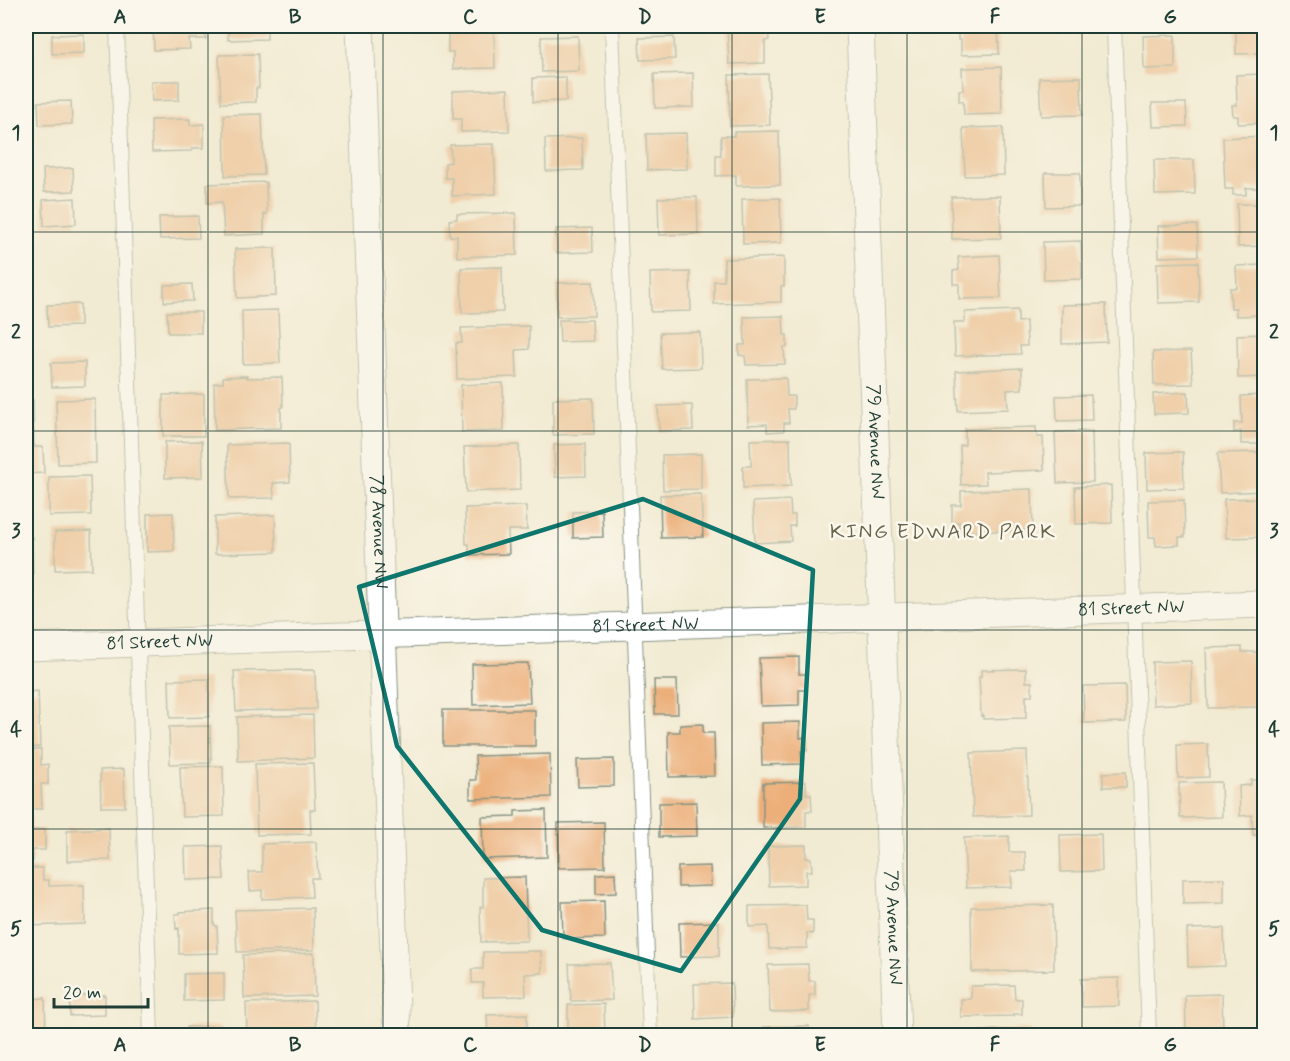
<svg xmlns="http://www.w3.org/2000/svg" width="1290" height="1061" viewBox="0 0 1290 1061" font-family="Mynerve,sans-serif">
<rect width="100%" height="100%" fill="#fbf7ec"/>
<filter id="ink" filterUnits="userSpaceOnUse"><feTurbulence type="fractalNoise" baseFrequency=".0167" numOctaves="2"/><feDisplacementMap in="SourceGraphic" scale="12" xChannelSelector="R" yChannelSelector="G"/><feConvolveMatrix kernelMatrix="1 2 1 2 8 2 1 2 1" color-interpolation-filters="sRGB"/></filter>
<filter id="wash" filterUnits="userSpaceOnUse"><feTurbulence type="fractalNoise" baseFrequency=".008" numOctaves="4" result="noise"/><feDisplacementMap in="SourceGraphic" scale="24" xChannelSelector="R" yChannelSelector="G"/><feGaussianBlur stdDeviation="1.35" result="paint"/><feColorMatrix in="noise" values="0 0 0 0 0 0 0 0 0 0 0 0 0 0 0 0 0 1.4 0 .05"/><feComposite in="paint" operator="in"/></filter>
<g filter="url(#wash)">
<rect width="100%" height="100%" fill="#f2ebd3"/>
<g id="blocks">
<path fill="#ecaf79" d="M153,26H205L206,39H189L190,49L154,50Z
M228,26H267V39L228,40Z
M451,26H494L495,68L453,69V52H448V33H452Z
M727,26H766V27H768L769,40L765,41V63L729,64Z
M961,26H998L999,54L961,55V40H958V30H961Z
M1236,26H1264V53L1236,54Z
M84,34V53L52,54V35Z
M1175,35V68L1144,69L1143,36Z
M578,36L579,71L542,72L541,37Z
M674,37L675,59L640,60L639,38Z
M258,54L259,88H256V102L221,103L219,55Z
M1001,67L1002,114L964,115L963,101H959V90H963L962,68Z
M693,73L694,107L655,108L654,74Z
M768,74L770,125L730,126L729,75Z
M1264,74V123L1238,124V116H1233L1232,105H1237L1236,75Z
M566,77V101L533,102V78Z
M1081,77L1082,115L1041,116L1039,78Z
M151,81H179V100L152,101Z
M508,89L509,131L461,132V119H453V91Z
M71,101L72,124L39,125L38,102Z
M1152,103H1186L1187,126L1153,127Z
M262,114L264,175L225,176L224,115Z
M190,119V125L204,124V148H192V151L152,152L151,120Z
M1003,127L1004,175L965,176L963,128Z
M779,131L780,185L736,186V175L716,176V155H721V136H734V132Z
M686,133L687,169L647,170L646,134Z
M1264,136V188H1246V195H1233V189H1225L1223,138Z
M582,138L583,170L546,171L545,139Z
M494,144L496,194L452,196V178H445V163L451,162L450,145Z
M1154,160H1194L1195,194L1155,195Z
M73,168L74,191L44,192L43,169Z
M1045,173H1080V206L1046,207Z
M266,182L267,214H264V234L224,236L222,202L207,203V184Z
M1000,196L1001,238L952,239L951,197Z
M697,197L698,234L659,235L658,198Z
M75,198L76,224L44,226L43,200Z
M780,198L781,243L743,244L742,199Z
M1237,204H1264V246L1238,247Z
M516,213L517,255L457,257V236H450L449,220L457,219V214Z
M198,216L199,238L160,239L159,217Z
M1197,225L1198,256L1159,257L1158,226Z
M592,228L593,252L557,253L556,229Z
M1081,241L1082,279L1044,280L1043,242Z
M275,248L276,296L237,298L235,249Z
M999,255L1001,298L959,299V284H953V271L959,270L958,257Z
M784,257V286H781V302L714,304V281H724V259Z
M1198,262L1199,302L1158,303L1157,263Z
M1264,265V315L1236,316V308H1231L1230,288H1237L1236,266Z
M502,267L503,312L462,313L461,268Z
M26,269H30L31,299H26Z
M690,272L691,311L651,312L650,273Z
M593,282L594,316L557,317V283Z
M192,284L193,301L164,302V285Z
M80,304V326L48,327L47,305Z
M1106,304L1107,342L1062,344V305Z
M278,310L280,363L243,364L242,311Z
M1018,310V322L1026,321L1027,346H1020L1021,354L955,356L954,322H965V312Z
M167,312H201V333H168Z
M783,316L784,335H787V347H784L785,364L746,365L745,356L739,355V345H745L744,317Z
M559,320H592L593,341L560,342Z
M529,326V349L516,350L517,377L457,379L456,343H462L461,328Z
M700,332L701,368L662,369L660,333Z
M1264,334V377L1238,378L1237,335Z
M1191,351L1193,384L1154,385L1153,352Z
M85,362V386L52,387L51,363Z
M1022,368V389L1007,390L1008,409L958,411L956,371Z
M247,376V378L282,377L283,407L281,408V428L215,430L214,383H223V377Z
M786,378L787,396H794V409H788L789,423H784V431L767,432V424L748,425L747,379Z
M503,383L504,431L462,432L461,385Z
M1188,392L1189,413L1154,414L1153,394Z
M204,394V436H163V395Z
M1091,395L1092,420L1057,421L1056,396Z
M1264,395V444H1241V431L1234,432V423H1242L1241,396Z
M593,398L594,434L553,435V399Z
M95,399L96,463L58,464L56,400Z
M26,400H33L34,447H43L44,473L26,474Z
M692,405L693,430L659,431L658,406Z
M1036,427L1037,437H1043L1044,470L985,472L986,484L961,485L960,445H965V429Z
M1092,431L1093,482L1057,483L1055,432Z
M790,439L791,486L743,488V466H751L750,440Z
M202,441L203,477L165,478V442Z
M289,443L290,482L273,483L274,498L229,499L227,445Z
M585,444L586,476L555,477L554,445Z
M519,445L520,490L466,492L464,447Z
M1183,452L1184,488L1147,489L1146,453Z
M1264,452V491L1220,493L1218,453Z
M701,454V489L663,490L662,455Z
M90,476L91,515L49,516V477Z
M26,481H28L29,533H26Z
M1111,485L1112,523L1076,524L1075,487Z
M1032,489L1033,530L960,532L959,522H952V505H961V491Z
M701,494L703,537L661,538L660,495Z
M1264,498V537L1226,538L1224,499Z
M790,500L791,515H795V526H790L791,541L755,543L753,502Z
M1184,500L1185,537H1179V545L1156,546L1155,537H1149L1148,501Z
M526,506L527,530H508L509,554L469,555V544H466L465,508Z
M602,511L603,537L573,538V512Z
M173,513L174,551L147,552V514Z
M275,515L276,552L215,554V517Z
M91,531L92,569L55,570V532Z
M26,537H32L33,575H26Z
M1242,647V652H1264V707L1208,708L1206,648Z
M799,657V674H806V690H799V705L761,706L759,658Z
M1191,661L1192,703L1153,705L1152,662Z
M528,663L530,703L473,705L472,664Z
M1026,669V682H1032V696H1026V718L983,719V715L981,716L979,677H981V670Z
M315,670L316,709L236,711L234,671Z
M209,679V717L170,718L169,680Z
M654,680H677L678,714H655Z
M1125,685L1126,722L1084,723L1083,686Z
M38,691L40,747H26V692Z
M443,710H535V746H443Z
M313,715L314,758L238,761L237,717Z
M800,722V738L806,737L807,751H801L802,764L762,765L761,723Z
M703,724V733H714L715,776L669,777L668,732H680V725Z
M210,726L211,763L170,764L169,727Z
M1208,744L1209,777L1178,778L1177,745Z
M41,749V765L48,764V784H41L42,809H26V750Z
M1027,751L1029,815L973,817L971,753Z
M550,754L551,797L470,799V780H476L475,756Z
M614,759V786L578,787L577,760Z
M313,763L315,810H310L311,834L257,835L255,764Z
M223,766L224,816L182,817L180,767Z
M124,769L125,807H101L100,770Z
M1126,772V787H1103V773Z
M1251,780H1264V835H1253L1252,815L1240,816L1239,786L1251,785Z
M806,782V794H811L812,811H806V827L763,828V783Z
M1221,782L1222,817L1180,818L1179,783Z
M696,802L697,836L659,837V803Z
M546,810L547,857L483,859L482,817L515,816V811Z
M31,816V830L45,829V850H32L33,861H26V817Z
M604,822L605,867L559,868L558,823Z
M109,828L110,860L67,861V830Z
M1101,834L1102,871L1061,872L1060,835Z
M1009,836V852H1025L1026,871H1011L1012,887L966,888L964,838Z
M316,842L318,878H311L312,897L262,899V890L250,891L249,872H262V844Z
M1260,844H1264V901H1261Z
M806,845V858H811L812,871H806V885L769,886L768,846Z
M222,846L224,879L186,880L185,847Z
M710,866L711,886L678,887V867Z
M26,868H42L43,880H49V886L84,885L85,924L26,926Z
M615,873L616,893L596,894V874Z
M525,877L527,941L481,942L480,907H483V878Z
M1224,878V903L1183,904V879Z
M604,901L605,938L563,939L562,902Z
M806,905L807,920H813V934L807,933V948L769,949L768,926L749,927V906Z
M1053,905L1054,970L972,972L971,907Z
M313,908L314,950L237,952L235,910Z
M1264,908V963H1260L1259,909Z
M214,910V925L217,926L218,953L179,954V928L176,929L175,914H180V912Z
M719,922V956L680,957L679,923Z
M1224,928L1225,966L1188,967L1187,929Z
M541,951L542,973L525,974L526,996L483,997V983H472V969H483V952Z
M314,953L315,996L244,998L243,955Z
M26,958H31L32,988H26Z
M610,963L612,1000L571,1001L569,964Z
M808,964L809,981H815V995H809V1011L770,1012L768,965Z
M224,973V1000L184,1001V974Z
M1119,978V1006L1082,1007L1081,979Z
M732,983L733,1017L695,1019L694,984Z
M1014,985L1015,999H1022V1014H1014V1016L961,1017V999H971V986Z
M1222,994L1223,1031L1186,1032L1185,995Z
M105,995V1015L70,1016V996Z
M45,998L46,1036H26V999Z
M315,1001L316,1036H247L246,1003Z
M604,1004L605,1036H568V1005Z
M527,1014V1036H488L487,1015Z
M221,1026L222,1036H187V1027Z
M809,1026V1036H763V1027Z
M1031,1029V1036H979V1031Z"/>
</g>
</g>
<g filter="url(#ink)">
<use href="#blocks" fill-opacity="0" stroke="#889484" stroke-width="1.5"/>
<g fill="none" stroke-linecap="round" stroke-linejoin="round">
<g stroke="#889484" stroke-width="16">
<path id="service" d="M117,26L151,1036
M612,26L650,1036
M1114,26L1149,1036"/>
</g>
<g stroke="#889484" stroke-width="29">
<g id="minor">
<path id="s1" d="M360,26L397,1036"/>
<path id="s2" d="M860,26L897,1036"/>
<path id="s3" d="M26,647L1264,604"/>
</g>
</g>
<use href="#service" stroke="#fff" stroke-width="14"/>
<use href="#minor" stroke="#fff" stroke-width="27"/>
</g>
</g>
<path d="M0 0H1290V1061H0ZM643,499L813,570L800,799L681,971L542,930L397,746L359,587Z" fill="#f2ebd3" fill-opacity=".55" fill-rule="evenodd"/>
<path fill="none" stroke="#0f766e" stroke-width="4.5" stroke-linejoin="round" d="M643,499L813,570L800,799L681,971L542,930L397,746L359,587Z"/>
<path fill="none" stroke="#1f3d34" stroke-width="1.5" stroke-opacity="0.55" d="M208,26V1036M383,26V1036M558,26V1036M732,26V1036M907,26V1036M1082,26V1036M26,232H1264M26,431H1264M26,630H1264M26,829H1264"/>
<g text-anchor="middle" dominant-baseline="central" stroke-width="5" stroke-linejoin="round" paint-order="stroke">
<g font-size="18" fill="#1f3d34" stroke="#fbf7ec">
<text stroke="none"><textPath href="#s2" startOffset="416">79 Avenue NW</textPath></text>
<text stroke="none"><textPath href="#s1" startOffset="506">78 Avenue NW</textPath></text>
<text stroke="none"><textPath href="#s3" startOffset="1106">81 Street NW</textPath></text>
<text stroke="none"><textPath href="#s3" startOffset="620">81 Street NW</textPath></text>
<text stroke="none"><textPath href="#s3" startOffset="134">81 Street NW</textPath></text>
<text stroke="none"><textPath href="#s2" startOffset="902">79 Avenue NW</textPath></text>
</g>
<g font-size="21" letter-spacing="1.5" fill="#67654c" stroke="#fbf7ec">
<text x="943" y="532">KING EDWARD PARK</text>
</g>
</g>
<rect width="1290" height="1061" fill="none" stroke="#fbf7ec" stroke-width="66"/>
<path d="M54 998v9h94v-9" fill="none" stroke="#1f3d34" stroke-width="3"/>
<text x="63" y="998" font-size="18" fill="#1f3d34" stroke="#fbf7ec" stroke-width="4.5" paint-order="stroke">20 m</text>
<rect x="33" y="33" width="1224" height="995" fill="none" stroke="#1f3d34" stroke-width="2"/>
<g font-size="20" text-anchor="middle" font-weight="bold" fill="#1f3d34">
<text x="120" y="23">A</text>
<text x="295" y="23">B</text>
<text x="470" y="23">C</text>
<text x="645" y="23">D</text>
<text x="820" y="23">E</text>
<text x="995" y="23">F</text>
<text x="1170" y="23">G</text>
<text x="16" y="139">1</text>
<text x="1274" y="139">1</text>
<text x="16" y="338">2</text>
<text x="1274" y="338">2</text>
<text x="16" y="537">3</text>
<text x="1274" y="537">3</text>
<text x="16" y="736">4</text>
<text x="1274" y="736">4</text>
<text x="16" y="935">5</text>
<text x="1274" y="935">5</text>
<text x="120" y="1051">A</text>
<text x="295" y="1051">B</text>
<text x="470" y="1051">C</text>
<text x="645" y="1051">D</text>
<text x="820" y="1051">E</text>
<text x="995" y="1051">F</text>
<text x="1170" y="1051">G</text>
</g>
</svg>
